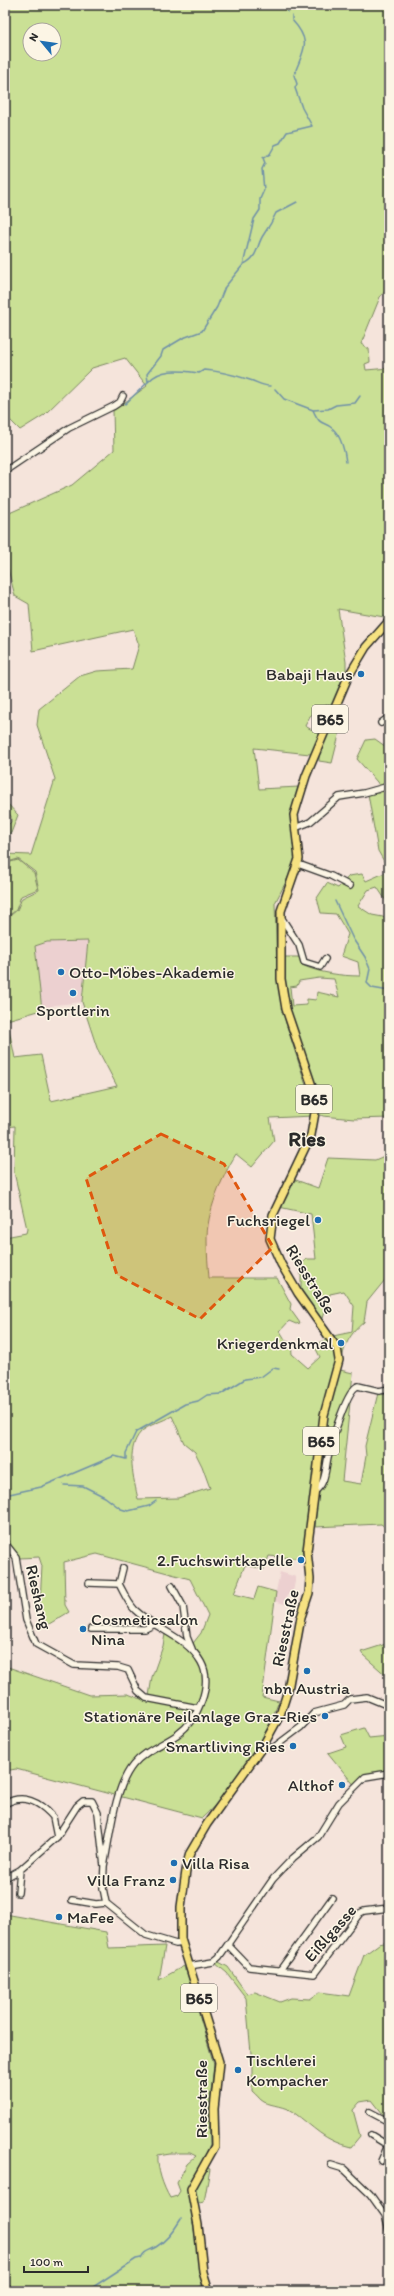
<svg xmlns="http://www.w3.org/2000/svg" width="394" height="2296" viewBox="0 0 394 2296" font-family="Itim,sans-serif">
<rect width="100%" height="100%" fill="#f5e4db"/>
<filter id="ink" filterUnits="userSpaceOnUse"><feTurbulence type="fractalNoise" baseFrequency=".025" numOctaves="2"/><feDisplacementMap in="SourceGraphic" scale="8" xChannelSelector="R" yChannelSelector="G"/><feConvolveMatrix kernelMatrix="1 2 1 2 8 2 1 2 1" color-interpolation-filters="sRGB"/></filter>
<g filter="url(#ink)">
<path fill="#ecd0d0" d="M89,941L82,1002L55,1005L42,1010L35,946L47,942Z
M280,1572L296,1577L292,1596L287,1595L285,1604L274,1601Z"/>
<path fill="#cae095" stroke="#7a8660" fill-rule="evenodd" d="M5,5H389V287L380,297L361,344L369,349L370,362L365,364L366,370L389,368V613L384,617L338,609L346,662V686L339,710L342,723L332,763L319,761V755L254,748L259,789L299,787L291,818L295,855L293,868L275,903L277,976L286,1023L310,1098L313,1116L270,1118L274,1141L252,1167L236,1154C222,1177 206,1213 207,1241C207,1253 208,1265 209,1278H277L291,1304L290,1309L300,1323L296,1324L289,1321L280,1331L286,1341L291,1343L292,1354L308,1368L320,1357L314,1345L333,1336L352,1332L354,1306L344,1291L330,1294L322,1322L301,1294V1264L307,1259H316L311,1214L279,1207L293,1179L318,1188L328,1158L375,1160L389,1154V1275L367,1302L364,1322C347,1336 343,1349 340,1370L353,1373L342,1481L361,1484L366,1456L365,1446L378,1393L386,1395L389,1393V1542L385,1527L381,1524L315,1527L317,1502L309,1503L303,1559L269,1556L264,1569L245,1565L234,1594L254,1599L258,1587L276,1592L262,1697L279,1701C263,1744 236,1787 202,1818L16,1769L5,1771V1666L89,1695L128,1694L146,1701L194,1710L149,1696L152,1677L163,1646L165,1634L190,1647L201,1633L208,1615L190,1579L97,1554L64,1562L65,1605L69,1612L44,1627L40,1603L42,1566L39,1557L20,1558L5,1542V1237L26,1233L27,1229L14,1172L15,1126L5,1127V915H11L17,910L22,898L39,890L35,872L18,859L8,862L5,860V854L31,855L55,779L37,725L39,709L80,676L97,671L132,669L139,645L133,629L33,651L29,604L15,596L8,569L5,568V515L72,485L114,450L113,411L147,386L125,358L92,368L44,415L20,430L9,419L5,420ZM30,30H54V54H30ZM326,705H332L320,731H314L305,726L310,716ZM88,941L82,1002L97,1048L117,1086L51,1101L41,1055L15,1058L7,1020L42,1010L35,946L47,942ZM172,1416L184,1443L195,1452L202,1466L210,1488L178,1498L138,1499C134,1480 125,1449 141,1432C148,1425 163,1421 172,1416Z
M375,739L389,749V870L378,851L368,794L379,793L381,789L377,782L357,759L366,740Z
M5,801L18,815L11,833L5,834V828L11,822V816L5,809Z
M18,860L34,873L38,889L21,896L16,910L11,914H5V861L7,863Z
M389,871V905L377,887L368,890L358,906L372,915L383,917L389,922V1118L354,1119L323,1116L319,1114C309,1062 282,1012 284,957H299L302,965C319,973 342,976 360,976L358,962L341,956L348,934L336,914L321,913L317,898L327,883L338,888L349,876L362,874L366,881ZM319,978L334,979L339,997L317,992L316,1000L307,999V1005L292,1006L290,987L297,986L299,981Z
M389,1643V1678L363,1655L361,1652Z
M364,1728L369,1738L389,1736V1771L363,1775L355,1786L328,1753L346,1747L341,1735Z
M5,1914L106,1932L109,1948L165,1946L159,1980L184,1966L185,1971L186,1969L214,2065L209,2110L210,2144L189,2195L202,2285L194,2291H5ZM170,2153H190L196,2156L187,2164L177,2183L180,2191L177,2196L170,2198C163,2186 157,2169 158,2155Z
M389,1942V2118L383,2114L372,2100L360,2102L353,2110L360,2136L351,2147C324,2141 314,2127 293,2112C284,2106 273,2106 264,2102C260,2100 256,2094 252,2091V2064L246,1998L227,1973L215,1963L217,1961L228,1967L247,1994L255,1992L280,2002L291,1998L310,1999L320,1992L349,1996L364,1955L379,1944Z
M206,2168L210,2169L204,2202L194,2204V2186Z"/>
<g fill="none" stroke-linecap="round" stroke-linejoin="round">
<path stroke="#6f90a8" stroke-width="1.5" d="M285,5L288,12
M244,264C259,257 256,245 264,234C269,227 272,222 276,213L297,202
M148,382C161,367 182,371 199,373L204,370C219,371 235,375 250,380C257,382 262,386 270,386
M275,389L284,399L313,410L328,409L336,405L355,403L360,396
M125,404L148,382L147,374L161,356L163,350L183,338L202,331L217,307L225,287L243,265L254,219L260,210V199L264,190L262,169L265,163L263,158L270,154L275,145L280,143L287,132L312,126L302,108L295,88L297,84L294,75C303,50 313,43 292,20V16
M313,410C321,428 323,420 333,429C341,436 345,452 346,462
M335,901L353,939L365,957L370,969L367,983L372,988L389,991
M64,1485L83,1486L105,1497L121,1509L128,1511L149,1506L156,1501
M5,1495L41,1487L114,1456L126,1459V1453L136,1432L185,1404L198,1401L207,1395L221,1394L245,1379L261,1377L273,1368L279,1369
M87,2291L136,2259L141,2258C144,2251 149,2251 156,2247C166,2241 175,2229 181,2219"/>
<g stroke="#2b2b2b" stroke-width="8">
<path id="minor" d="M5,471L69,428L114,406L120,402L123,396
M381,723L389,717
M295,828L310,822L339,797L364,793L389,786
M298,864L331,876L350,886
M281,917L299,945L304,962L320,967L325,959
M315,1491C327,1483 325,1466 329,1453C332,1440 347,1389 358,1386L379,1391L389,1389
M5,1543L16,1557L26,1620L36,1644L74,1665L118,1667L128,1670L138,1691L146,1698L198,1708
M89,1583L119,1584
M172,1586L183,1606L187,1637L192,1649
M91,1629H145L155,1624
M263,1746L273,1748L301,1727L314,1713L344,1705L350,1699L367,1697L389,1706
M5,1804C23,1793 40,1802 53,1817L57,1837
M104,1866C110,1837 114,1788 133,1765C145,1750 163,1745 178,1734C197,1720 214,1685 201,1662C187,1637 155,1629 135,1610C128,1603 124,1593 119,1584L123,1568
M5,1878L20,1870L57,1837L77,1806L83,1801H92L98,1813L104,1866L103,1888L106,1903L146,1935L176,1944L182,1943
M18,1893L20,1870
M72,1900L96,1904L106,1903
M229,1946L249,1967L314,1974L360,1913L364,1911L389,1908
M189,1966L213,1962L219,1957L273,1879L293,1858L318,1837L339,1803L365,1777L389,1773
M280,1970L332,1898
M370,2112L389,2122
M371,2135L389,2146
M381,2161L388,2145
M331,2165L344,2169L370,2194L385,2215L389,2231"/>
</g>
<g stroke="#2b2b2b" stroke-width="10">
<path id="major" d="M209,2291L203,2272L198,2225L191,2189L215,2146L214,2109L219,2062L181,1939V1907L187,1864L190,1853L207,1824L263,1746L280,1715L288,1690L301,1617L309,1593L310,1579L307,1551L317,1473L324,1415L339,1360L337,1348L298,1293L281,1264L270,1239L273,1215L311,1135L316,1107L311,1083L286,1009L281,979V911L299,859L294,815L306,776L348,677L366,647L389,621"/>
</g>
<use href="#minor" stroke="#fcf5e5" stroke-width="5.5"/>
<use href="#major" stroke="#f6e281" stroke-width="7"/>
</g>
</g>
<path fill="#df570e" fill-opacity="0.2" stroke="#df570e" stroke-width="3" stroke-dasharray="8 5" stroke-linejoin="round" d="M161,1134L224,1164L273,1247L200,1319L117,1275L86,1178Z"/>
<g fill="#1f6fb2" stroke="#fcf5e5" stroke-width="1.5">
<circle cx="361" cy="674" r="4"/>
<circle cx="61" cy="972" r="4"/>
<circle cx="73" cy="993" r="4"/>
<circle cx="318" cy="1220" r="4"/>
<circle cx="341" cy="1343" r="4"/>
<circle cx="301" cy="1560" r="4"/>
<circle cx="83" cy="1629" r="4"/>
<circle cx="307" cy="1671" r="4"/>
<circle cx="325" cy="1716" r="4"/>
<circle cx="293" cy="1746" r="4"/>
<circle cx="342" cy="1785" r="4"/>
<circle cx="174" cy="1863" r="4"/>
<circle cx="173" cy="1880" r="4"/>
<circle cx="59" cy="1917" r="4"/>
<circle cx="238" cy="2070" r="4"/>
</g>
<g text-anchor="middle" dominant-baseline="central" stroke-width="3" stroke-linejoin="round" paint-order="stroke">
<g fill="#fcf5e5" stroke="#6a6863" stroke-width="1">
<rect x="312" y="705" width="36" height="28" rx="3"/>
<rect x="296" y="1085" width="36" height="28" rx="3"/>
<rect x="303" y="1427" width="36" height="28" rx="3"/>
<rect x="181" y="1984" width="36" height="28" rx="3"/>
</g>
<g font-size="16" font-weight="bold" fill="#2b2b2b">
<text x="330" y="719">B65</text>
<text x="314" y="1099">B65</text>
<text x="321" y="1441">B65</text>
<text x="199" y="1998">B65</text>
</g>
<g font-size="17" fill="#2b2b2b" stroke="#fcf5e5" text-anchor="end">
<text x="353" y="674">Babaji Haus</text>
<text x="69" y="972" text-anchor="start">Otto-Möbes-Akademie</text>
<text x="73" y="1010" text-anchor="middle">Sportlerin</text>
<text x="310" y="1220">Fuchsriegel</text>
<text x="333" y="1343">Kriegerdenkmal</text>
<text x="293" y="1560">2.Fuchswirtkapelle</text>
<text x="91" y="1619" text-anchor="start">Cosmeticsalon<tspan x="91" dy="20">Nina</tspan></text>
<text x="307" y="1688" text-anchor="middle">nbn Austria</text>
<text x="317" y="1716">Stationäre Peilanlage Graz-Ries</text>
<text x="285" y="1746">Smartliving Ries</text>
<text x="334" y="1785">Althof</text>
<text x="182" y="1863" text-anchor="start">Villa Risa</text>
<text x="165" y="1880">Villa Franz</text>
<text x="67" y="1917" text-anchor="start">MaFee</text>
<text x="246" y="2060" text-anchor="start">Tischlerei<tspan x="246" dy="20">Kompacher</tspan></text>
</g>
<g font-size="17" fill="#2b2b2b" stroke="#fcf5e5">
<text transform="translate(311 1279) rotate(58)">Riesstraße</text>
<text transform="translate(39 1597) rotate(77)">Rieshang</text>
<text transform="translate(285 1628) rotate(-78)">Riesstraße</text>
<text transform="translate(330 1933) rotate(-49)">Eißlgasse</text>
<text transform="translate(201 2099) rotate(-90)">Riesstraße</text>
</g>
<g font-size="21" font-weight="bold" fill="#2b2b2b" stroke="#fcf5e5">
<text x="307" y="1138">Ries</text>
</g>
</g>
<rect width="394" height="2296" fill="none" stroke="#fcf5e5" stroke-width="20"/>
<rect x="10" y="10" width="374" height="2276" fill="none" stroke="#2b2b2b" stroke-width="1.5" filter="url(#ink)"/>
<g transform="translate(42 42) rotate(299)"><circle r="19" fill="#fcf5e5" stroke="#a8a49b"/>
<path d="M0-3L7 15L0 10L-7 15Z" fill="#1f6fb2"/>
<text y="-6" font-size="11" font-weight="bold" text-anchor="middle" fill="#2b2b2b">N</text>
</g>
<path d="M24 2266v6h64v-6" fill="none" stroke="#2b2b2b" stroke-width="2"/>
<text x="30" y="2266" font-size="12" fill="#2b2b2b" stroke="#fcf5e5" stroke-width="3" paint-order="stroke">100 m</text>
</svg>
